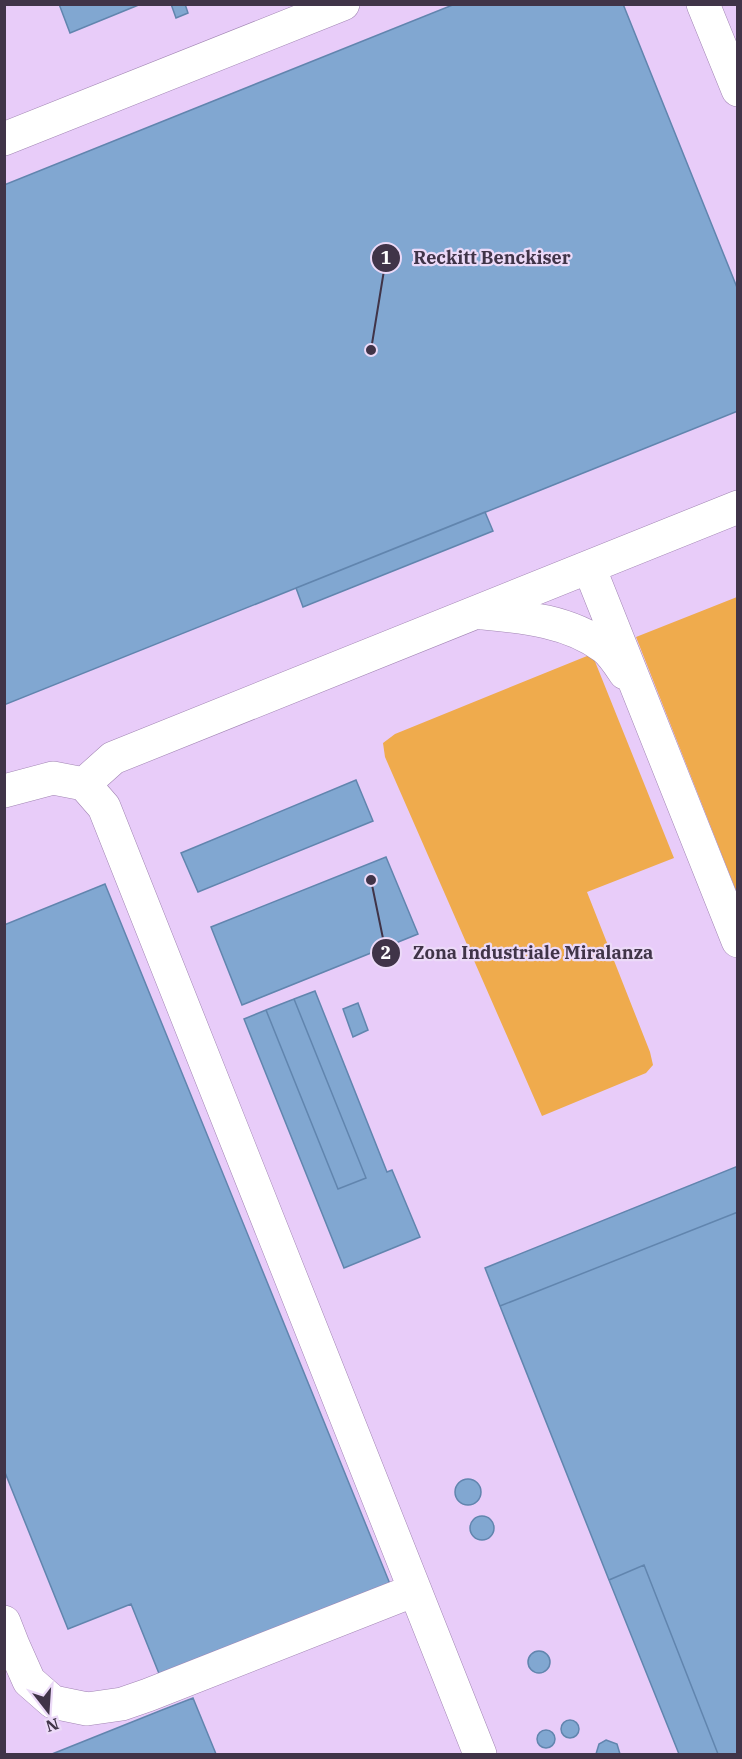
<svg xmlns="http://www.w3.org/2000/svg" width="742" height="1759" viewBox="0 0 742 1759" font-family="'IBM Plex Serif',serif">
<rect width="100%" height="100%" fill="#ecdaf8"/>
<path fill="#e8ccf9" d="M5,5H737V1754H5Z"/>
<path fill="#efab4d" d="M737,597V893L636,637Z
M592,654L674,858L587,892L650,1052L653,1065L646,1073L542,1116L385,757L383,743L395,734Z"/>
<path fill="#81a7d1" stroke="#6185ae" stroke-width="1.5" d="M59,4H141L70,33Z
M171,4H185L188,13L176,18Z
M455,4H623L738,290V411L4,705V185Z
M485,512L493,531L303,607L296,588Z
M356,780L373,821L198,892L181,853Z
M386,857L418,934L242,1005L211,927Z
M105,884L390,1584L160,1676L131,1604L68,1629L4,1470V925Z
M315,991L387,1172L392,1170L420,1237L344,1268L244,1019L266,1010L338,1189L366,1178L294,999Z
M294,999L366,1178L338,1189L266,1010Z
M358,1003L368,1030L353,1037L343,1009Z
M738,1166V1212L500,1306L485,1268Z
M738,1212V1754H718L644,1565L609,1580L500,1306Z
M455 1492a13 13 0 1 1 26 0a13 13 0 1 1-26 0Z
M470 1528a12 12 0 1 1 24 0a12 12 0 1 1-24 0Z
M644,1565L718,1754H679L609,1580Z
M528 1662a11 11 0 1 1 22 0a11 11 0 1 1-22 0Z
M193,1698L216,1754H52L162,1710Z
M561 1729a9 9 0 1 1 18 0a9 9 0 1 1-18 0Z
M537 1739a9 9 0 1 1 18 0a9 9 0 1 1-18 0Z
M606,1740L617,1744L620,1754H596L599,1744Z"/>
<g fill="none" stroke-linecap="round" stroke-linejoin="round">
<g stroke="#a185b3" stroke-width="34">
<path id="minor" d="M703,4L738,90
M4,139L343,4
M589,567L738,941
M482,613C524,617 569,621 604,647C612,653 619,664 625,673
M84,784L113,758L738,507
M4,791L53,778L84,784L104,807L480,1754
M4,1622L13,1645L29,1681L53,1702L87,1709L122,1704L148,1695L415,1590"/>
</g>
<use href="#minor" stroke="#fff" stroke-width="33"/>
</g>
<path fill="none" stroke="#403448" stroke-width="2" d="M371 350L386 258M371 880L386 953"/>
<g fill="#403448" stroke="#ecdaf8" stroke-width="2">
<circle cx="371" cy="350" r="6"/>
<circle cx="371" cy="880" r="6"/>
<circle cx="386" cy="258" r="15"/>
<circle cx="386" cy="953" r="15"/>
</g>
<g font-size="18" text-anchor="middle" font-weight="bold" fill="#fff">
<text x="386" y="264">1</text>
<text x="386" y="959">2</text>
</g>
<g font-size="18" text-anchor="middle" font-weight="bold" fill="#403448" stroke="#ecdaf8" stroke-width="4.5" stroke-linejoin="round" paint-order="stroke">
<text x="492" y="264">Reckitt Benckiser</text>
<text x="533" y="959">Zona Industriale Miralanza</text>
</g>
<rect width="742" height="1759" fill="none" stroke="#403448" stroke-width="12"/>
<g transform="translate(48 1711) rotate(163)" stroke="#ecdaf8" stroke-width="4.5" paint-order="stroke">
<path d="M0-4.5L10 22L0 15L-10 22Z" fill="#403448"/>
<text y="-9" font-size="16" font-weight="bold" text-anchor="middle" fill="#403448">N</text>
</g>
</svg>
